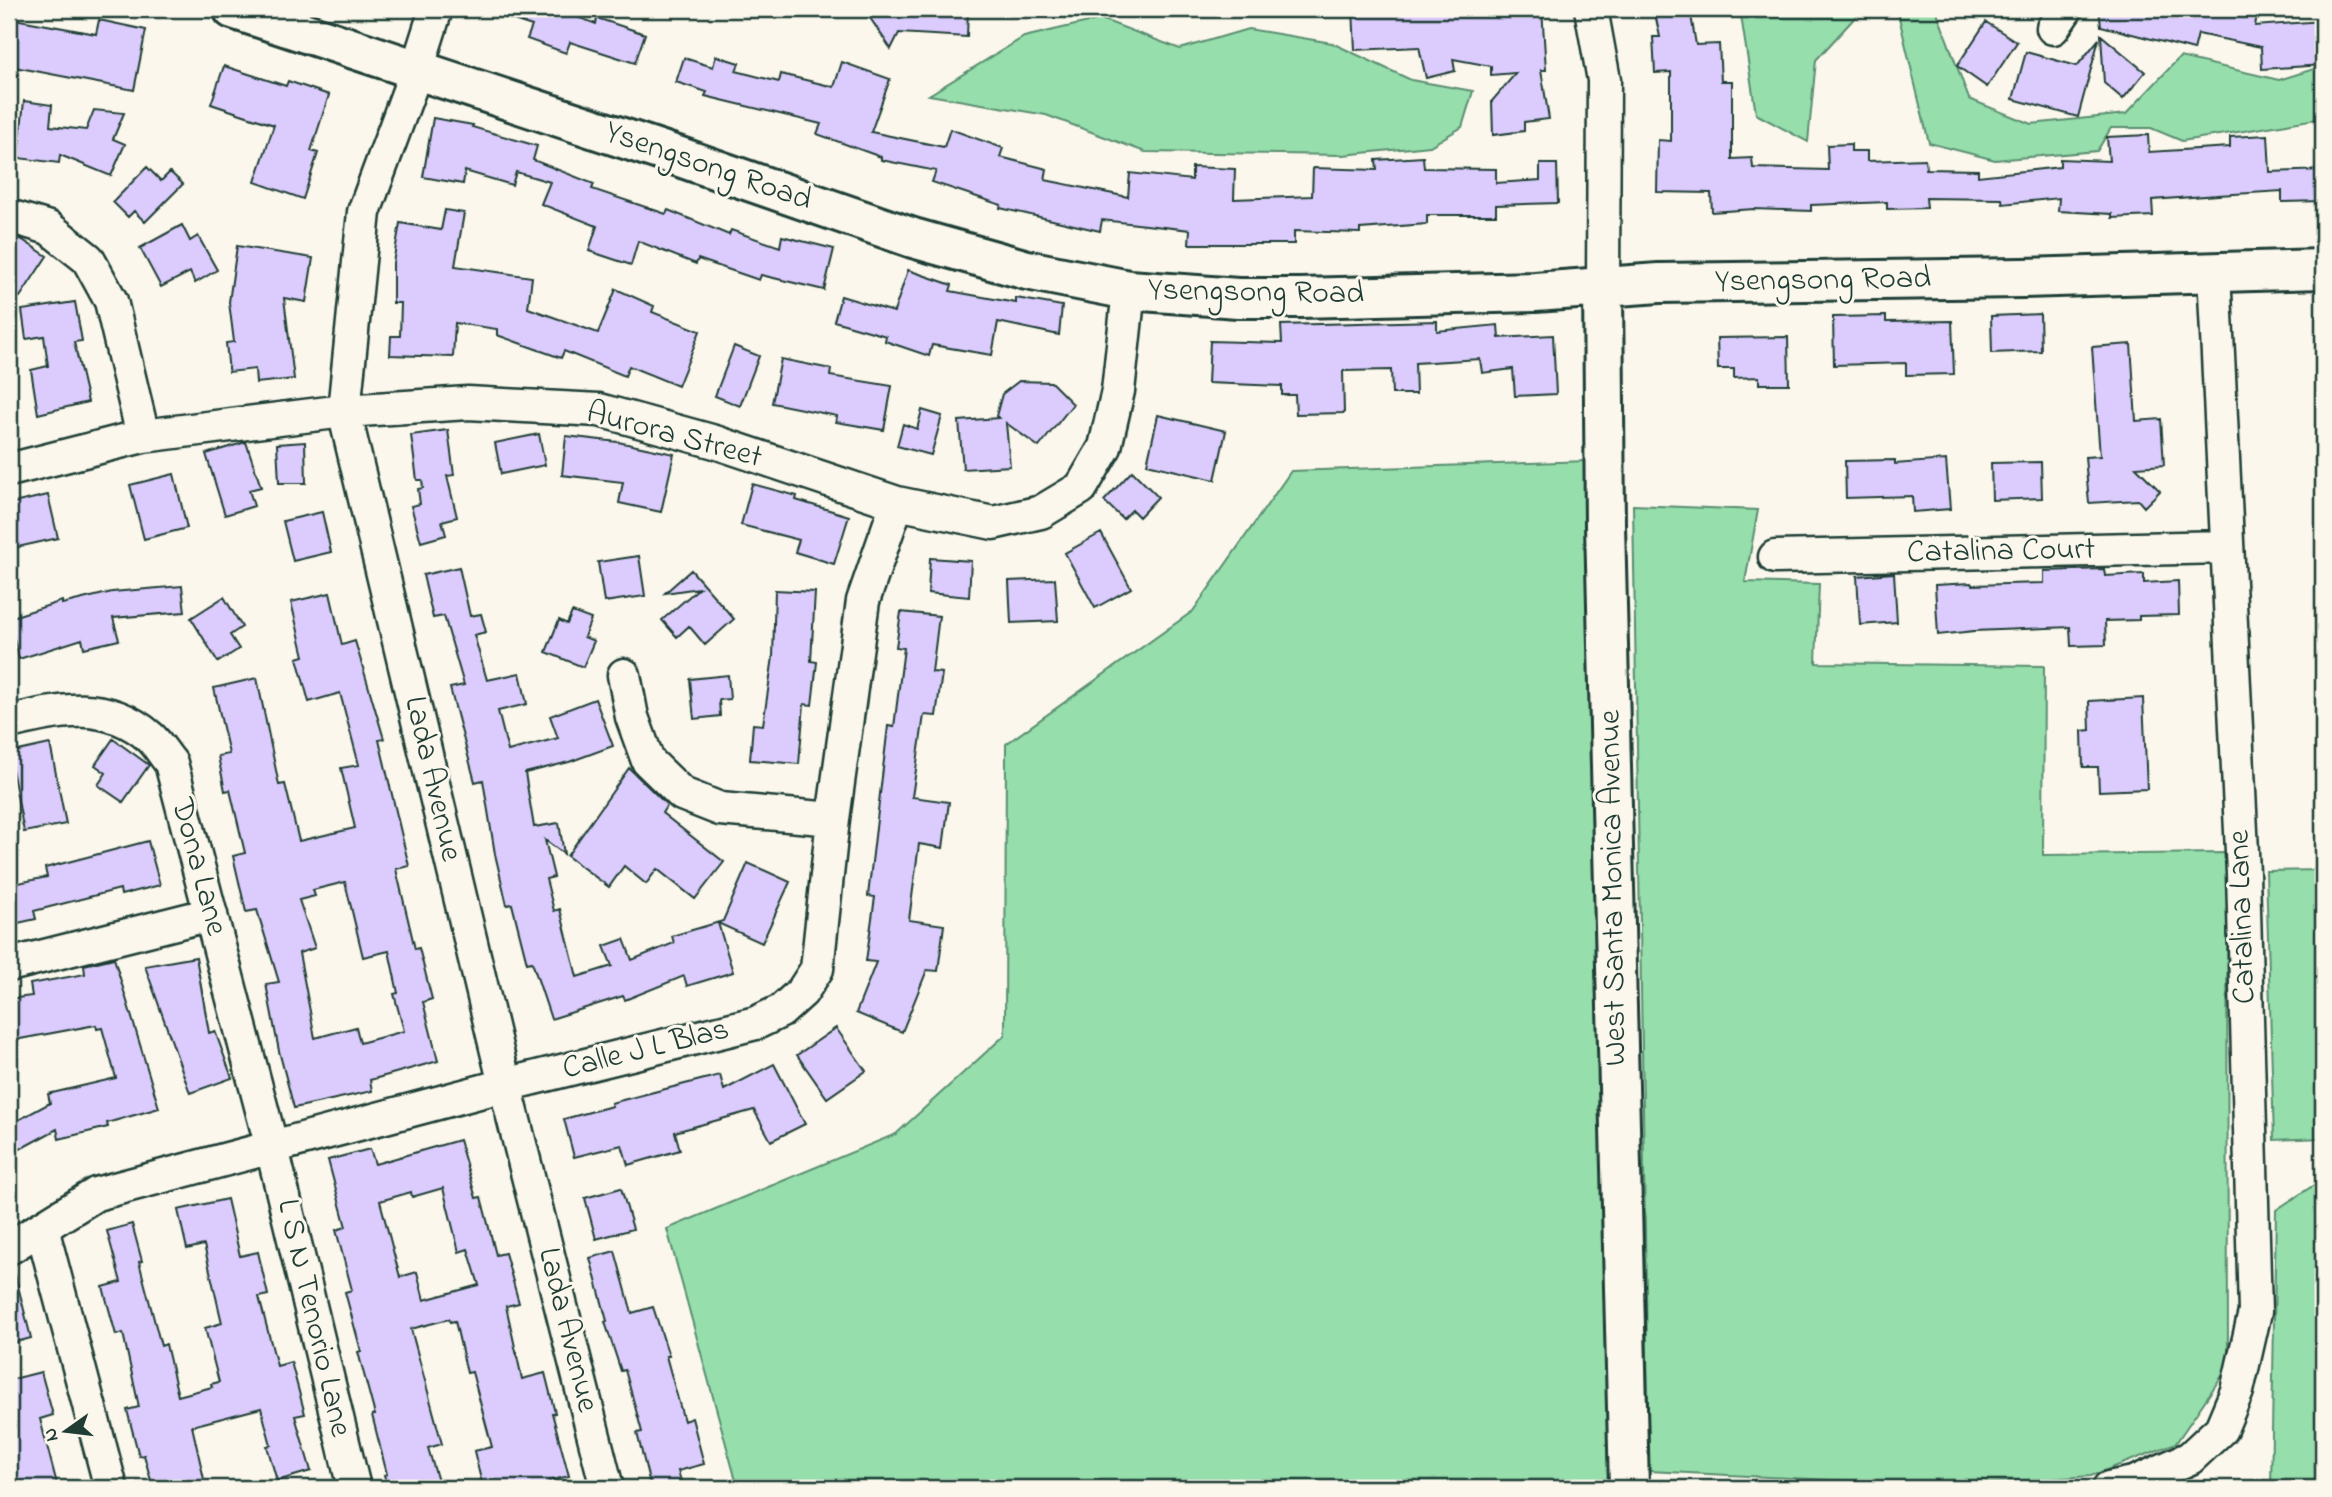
<svg xmlns="http://www.w3.org/2000/svg" width="2332" height="1497" viewBox="0 0 2332 1497" font-family="'Indie Flower',sans-serif">
<rect width="100%" height="100%" fill="#fbf7ec"/>
<filter id="ink" filterUnits="userSpaceOnUse"><feTurbulence type="fractalNoise" baseFrequency=".0143" numOctaves="2"/><feDisplacementMap in="SourceGraphic" scale="14" xChannelSelector="R" yChannelSelector="G"/><feConvolveMatrix kernelMatrix="1 2 1 2 8 2 1 2 1" color-interpolation-filters="sRGB"/></filter>
<g filter="url(#ink)">
<path fill="#96deac" stroke="#5a8e70" stroke-width="2" d="M1740,9H1873L1859,13L1816,60L1808,142L1756,114Z
M1897,9H1938V15L1969,99L2031,124L2126,114L2180,57L2279,80L2323,66V118L2182,141L2151,128H2111L2097,151L1995,160L1929,143Z
M1101,19L1180,49L1248,29L1332,43L1411,80L1473,91L1462,127L1430,146L1343,155L1145,152L1046,115L929,95L1024,37Z
M1587,461L1613,1488H738L667,1229L896,1134L1005,1035L1006,744L1193,611L1291,471Z
M1633,505L1758,510L1745,582L1819,584L1816,663L2044,666L2043,855L2227,853L2228,1367L2176,1443L2091,1476L1952,1486L1649,1471Z
M2323,870V1138L2274,1140L2266,871Z
M2323,1179V1488H2271L2276,1210Z"/>
<path fill="#dcccfd" stroke="#1f3d34" stroke-width="2" fill-rule="evenodd" d="M489,9H556L596,24L597,18L645,34L635,63L570,42L566,53L527,39L532,26L488,12Z
M864,9H968L967,37L899,33L891,49Z
M1353,9H1542L1546,70H1541L1549,119L1524,122V131L1493,135L1492,101L1516,73L1491,75V66L1453,59L1455,71L1426,78L1419,47L1355,50Z
M1654,9H1690L1696,45L1719,44L1721,81H1732V159L1752,158L1753,168L1828,170L1827,145L1851,144V151H1867V161L1925,159L1926,169L1978,170V176L2060,167V159L2109,161L2107,137L2148,135L2149,152L2230,147V137L2268,135L2270,172L2323,170V201L2282,202V191L2218,195L2152,200L2153,216L2112,218V214L2058,211L2059,198L2003,204L2002,199L1926,198L1927,208L1887,209V202L1811,205V211L1754,209L1712,212L1711,193L1657,192L1658,140L1671,141V72L1655,73L1653,37H1660Z
M2099,9H2258L2255,26L2323,21V65L2262,69L2261,47L2198,34L2194,50L2101,26Z
M9,18L96,34L99,20L146,30L134,90L9,66Z
M1986,22L2017,42L1987,87L1957,66Z
M2101,35L2145,72L2123,99L2104,83Z
M2099,39L2078,117L2013,99L2026,52L2077,66Z
M716,56L739,63L736,71L779,82L781,74L834,87L842,62L890,79L871,132L944,147L950,129L1003,148L1000,157L1047,169L1045,180L1128,197L1130,173L1192,180V167L1235,169L1234,199L1312,196L1313,168L1377,170L1376,160L1423,157L1424,168L1496,169V183L1540,180V164H1557L1558,203L1496,205V215H1427V224L1360,229V233L1294,231V244H1189L1190,230L1102,220L1100,231L1000,208L1001,205L932,182L936,171L881,160V157L817,134L821,124L705,96L707,92L676,82L684,58L713,67Z
M224,66L286,86L288,81L329,95L311,151L318,153L303,199L255,182L274,125L211,104Z
M24,101L52,105L50,126L86,130L94,110L124,113L113,139L125,144L111,176L60,155L59,163L18,158Z
M433,118L473,125L472,127L537,146L533,160L594,184L592,189L666,214L668,210L729,235L731,230L780,247L782,236L834,249L824,290L761,275L759,280L698,259L696,264L638,241L631,265L589,251L597,226L541,204L550,182L516,172L512,185L465,171L463,184L423,177Z
M147,167L161,181L170,172L183,184L145,222L134,211L128,217L113,202Z
M445,210L464,213L455,266L532,277L528,308L598,333L616,289L654,306L652,312L700,331L678,386L629,366L625,376L564,351L561,358L497,335V329L455,323L453,357L390,355L391,336H400L401,303H393V263L400,223L441,230Z
M182,225L190,241L198,236L217,270L195,283L190,272L161,287L140,248Z
M9,235L21,239L47,256L20,297L9,290Z
M237,246L313,258L306,302L284,298L294,379L256,383L255,369L229,372L226,343L234,342L229,302Z
M908,270L952,285L950,291L1016,303V298L1062,306L1059,335L998,322L992,355L932,345L929,356L885,341L886,336L834,321L841,296L894,312Z
M75,302L82,341L74,342L88,402L38,414L31,370L48,366L44,336L26,339L22,310Z
M2040,314L2041,351L1992,353L1991,316Z
M1886,316V322L1952,321L1954,374L1906,375V363L1834,365L1833,317Z
M1437,321V331L1498,325L1499,338L1553,335L1556,394L1515,396L1513,369L1482,373L1480,359L1415,363L1416,394H1392L1391,370L1343,371L1344,413L1296,414L1295,395H1282V386L1208,383L1210,341L1282,343L1281,325Z
M1788,337L1789,384H1759V377L1734,378V369H1718L1717,338Z
M2131,344L2136,421L2161,419L2164,465L2136,467L2160,491L2144,507L2138,500L2089,503L2085,457L2100,456L2092,347Z
M734,346L759,356L740,406L715,396Z
M781,359L831,369L830,376L892,386L884,430L836,422L837,416L772,403Z
M1019,381L1051,382L1073,404L1039,447L1006,423L1010,466L963,469L959,421L999,418L996,416L1002,394Z
M922,410L942,416L931,455L897,446L903,424L917,429Z
M1158,415L1226,431L1215,480L1147,464Z
M448,430L454,475L447,476L457,517L442,521L446,535L421,542L411,506L420,504L418,489L423,488L422,480H417L411,435Z
M539,434L545,465L501,474L495,443Z
M566,436L618,442L674,454L661,512L619,503L623,482L562,475Z
M246,442L261,487L249,490L254,506L225,515L206,454Z
M305,442L306,483H279L277,444Z
M1895,460V464L1946,460L1950,509L1913,512L1912,496L1846,498L1845,461Z
M2041,462L2042,498L1992,500L1991,463Z
M1132,471L1158,497L1139,517L1132,510L1123,519L1104,501Z
M174,474L187,528L144,539L130,485Z
M752,484L797,496L796,500L849,516L834,564L795,552L799,540L741,525Z
M48,495L58,538L9,549V504Z
M322,512L331,552L293,561L283,521Z
M1101,533L1131,588L1095,608L1065,553Z
M639,556L645,596L604,602L598,562Z
M930,558L971,561L969,597L928,593Z
M459,567L470,616L481,614L486,632L474,635L487,680L520,673L527,704L498,711L508,751L558,738L550,716L595,699L613,746L569,762L525,773L534,827L559,823L564,854L545,840L554,877L546,879L554,911L560,909L577,977L612,966L604,946L624,939L632,960L674,943L672,936L723,921L748,863L790,882L762,943L718,923L733,972L687,986L684,976L625,1000L623,996L551,1019L532,962L527,963L512,904L507,905L495,854L483,780L475,782L450,688L464,685L444,616L433,618L423,575Z
M2104,569L2105,576L2144,574V583L2178,581L2179,615L2139,616V620L2105,621L2106,645L2071,646L2070,627L1974,631L1938,635L1935,585L1971,583L1972,585L2044,583V571Z
M691,570L734,619L705,645L689,626L677,637L662,620L699,588L665,593Z
M1894,573L1897,622L1860,625L1857,576Z
M1055,579L1058,621L1011,623L1009,581Z
M182,586L185,612L113,618L119,640L84,648L82,639L19,659L9,618L62,601V604L112,592Z
M775,590L815,592L811,661L817,662L812,705L804,704L799,764L750,760L753,724L763,725L773,657Z
M330,593L342,645L355,641L384,739L379,740L409,866L396,869L415,949L419,948L432,999L423,1002L438,1061L370,1080L372,1091L294,1108L279,1051L266,984L279,982L257,910L246,912L233,856L245,853L230,790L225,791L218,756L229,754L214,688L257,678L279,785L285,784L299,841L355,828L341,768L359,765L340,693L309,702L297,658L304,656L291,602ZM345,882L363,957L389,951L398,993L394,994L404,1031L360,1043L356,1027L315,1038L299,953L315,948L299,900L315,896L313,890Z
M224,597L242,627L230,635L239,649L218,662L191,618Z
M572,612L591,619L584,637L594,641L583,667L546,652L559,620L567,624Z
M901,612L939,616L932,672L942,673L936,716L924,715L912,797L949,802L943,848L919,844L909,920L944,925L938,971L927,970L902,1032L856,1013L876,962L866,961L875,897L868,896L888,726L894,727L904,648L896,647Z
M728,675L730,699L719,700L720,716L694,719L690,679Z
M2143,698L2147,789L2099,791L2098,767H2083L2082,731L2090,730L2089,701Z
M113,739L149,765L123,802L98,785L106,773L95,765Z
M50,744L66,824L24,832L9,753Z
M629,768L667,805L662,813L724,862L695,899L657,869L646,884L624,866L609,887L567,856Z
M148,841L160,885L121,895L120,889L34,911L36,919L9,925V885L47,877L45,868Z
M196,957L209,1033L215,1031L232,1078L190,1093L145,966Z
M114,958L159,1108L107,1123L108,1127L59,1139L57,1129L9,1155V1125L50,1103L48,1094L116,1078L102,1028L97,1029L96,1025L9,1041V999L32,996L30,984L85,974L84,965Z
M836,1028L866,1071L827,1098L797,1055Z
M774,1064L805,1124L771,1141L754,1110L675,1132L680,1150L628,1165L622,1145L574,1157L564,1119L612,1106L611,1103L720,1075L724,1090Z
M459,1140L476,1198L481,1197L496,1255L505,1253L519,1303L506,1306L522,1379L545,1373L555,1413H552L569,1476L549,1481L551,1488H483L474,1451L492,1447L472,1372L467,1373L455,1321L450,1322L449,1319L411,1329L442,1444L428,1448L440,1488H388L384,1475L387,1474L372,1415H375L358,1352L361,1351L345,1292L352,1290L336,1230L346,1227L328,1160L370,1149L375,1164ZM443,1188L459,1252L468,1249L479,1285L424,1300L417,1272L400,1277L380,1201L411,1192L412,1197Z
M621,1188L633,1229L596,1239L585,1198Z
M227,1199L240,1256L258,1252L268,1295L259,1297L277,1366L291,1362L305,1414L295,1416L311,1471L277,1481L267,1446L271,1445L261,1408L192,1426L206,1488H153L144,1455L139,1456L127,1410L139,1407L123,1333L116,1335L103,1287L121,1282L107,1231L132,1224L142,1261L139,1262L161,1346L166,1344L178,1396L212,1387L211,1384L219,1382L205,1328L222,1323L204,1245L187,1249L178,1210Z
M615,1251L632,1313L653,1307L669,1356H666L684,1421L692,1418L704,1464L678,1471L683,1488H651L637,1433L642,1432L625,1370L621,1371L605,1322L607,1321L590,1258Z
M9,1274H15L31,1338L9,1344Z
M41,1372L53,1415L40,1419L58,1488H16L9,1459V1380Z"/>
<g fill="none" stroke-linecap="round" stroke-linejoin="round">
<g stroke="#1f3d34" stroke-width="37">
<path id="minor" d="M436,9L417,69L364,212L344,411L505,1085L607,1488
M1591,9L1604,80L1603,287
M2053,28L2066,9
M9,216L49,228L88,259L111,301L143,436
M9,470L143,436L344,411L468,403L599,410L715,442L897,503L993,523L1041,512L1081,488L1105,447L1118,391L1129,290
M1775,557L2226,547
M624,675L632,717L648,761L682,794L720,809L833,819
M9,722C60,710 106,699 150,737C158,744 164,755 171,763L272,1148L354,1488
M9,965L211,914
M42,1228L111,1488
M9,1248L96,1194L505,1085L756,1023L781,1011L802,992L817,969L833,819L863,601L897,503
M2109,1488L2134,1483L2190,1458L2221,1429L2237,1391L2255,1312L2243,873L2214,272"/>
</g>
<g stroke="#1f3d34" stroke-width="44">
<path id="major" d="M233,9L677,156L913,238L1027,270L1129,290L1238,298H1300L1535,292L1659,283L2022,278L2323,269
M1603,287L1605,525L1629,1488"/>
</g>
<use href="#minor" stroke="#fbf7ec" stroke-width="32"/>
<use href="#major" stroke="#fbf7ec" stroke-width="38"/>
</g>
</g>
<g text-anchor="middle" dominant-baseline="central" stroke-width="6" stroke-linejoin="round" paint-order="stroke">
<g font-size="32" fill="#1f3d34" stroke="#fbf7ec">
<text transform="translate(708 167) rotate(19)">Ysengsong Road</text>
<text transform="translate(1823 281) rotate(-1)">Ysengsong Road</text>
<text transform="translate(1256 293) rotate(1)">Ysengsong Road</text>
<text transform="translate(674 436) rotate(15)">Aurora Street</text>
<text transform="translate(2001 552) rotate(-1)">Catalina Court</text>
<text transform="translate(432 779) rotate(77)">Lada Avenue</text>
<text transform="translate(198 867) rotate(75)">Dona Lane</text>
<text transform="translate(1614 888) rotate(-91)">West Santa Monica Avenue</text>
<text transform="translate(2243 917) rotate(-92)">Catalina Lane</text>
<text transform="translate(646 1050) rotate(-14)">Calle J L Blas</text>
<text transform="translate(313 1318) rotate(77)">L S N Tenorio Lane</text>
<text transform="translate(567 1330) rotate(76)">Lada Avenue</text>
</g>
</g>
<rect width="2332" height="1497" fill="none" stroke="#fbf7ec" stroke-width="35"/>
<rect x="18" y="18" width="2297" height="1462" fill="none" stroke="#1f3d34" stroke-width="2.5" filter="url(#ink)"/>
<g transform="translate(66 1431) rotate(256)" stroke="#fbf7ec" stroke-width="5" paint-order="stroke">
<path d="M0-5L12 26L0 18L-12 26Z" fill="#1f3d34"/>
<text y="-10" font-size="19" font-weight="bold" text-anchor="middle" fill="#1f3d34">N</text>
</g>
</svg>
